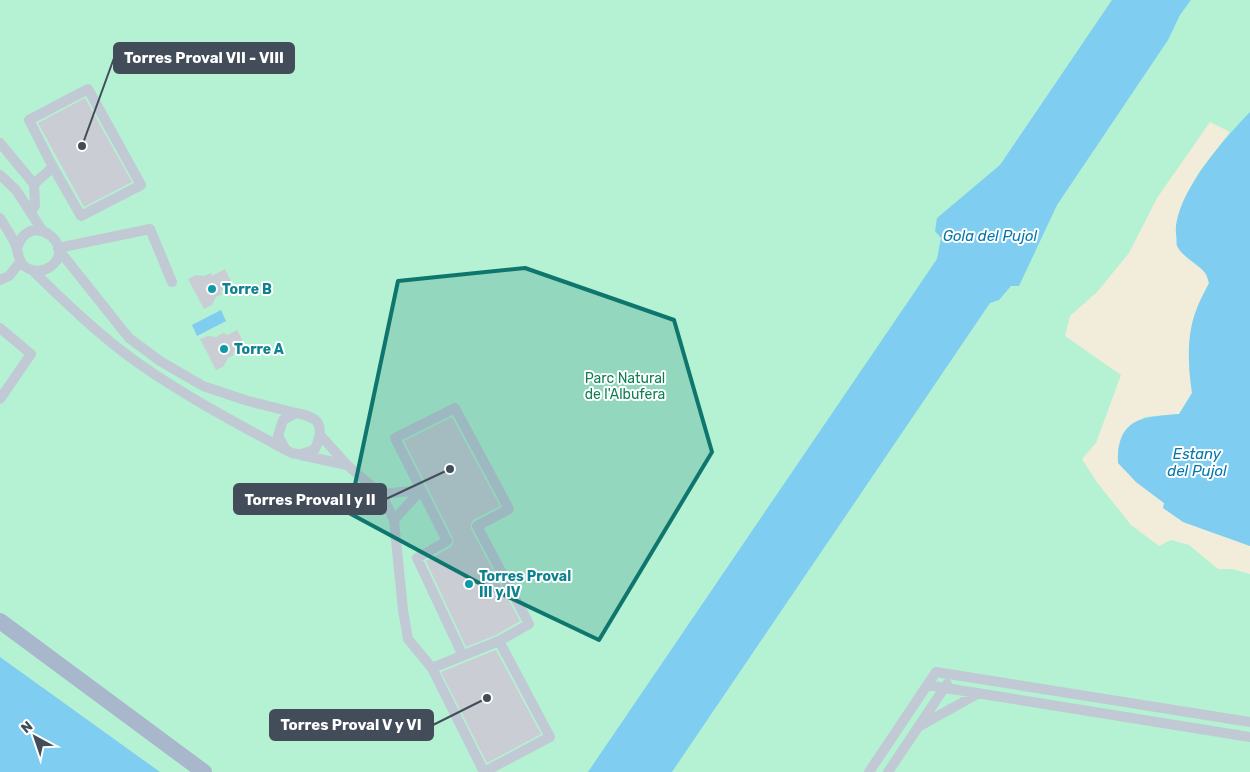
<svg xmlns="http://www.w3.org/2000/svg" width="1250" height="772" viewBox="0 0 1250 772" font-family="Rubik,sans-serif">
<rect width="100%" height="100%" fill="#efeceb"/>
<path fill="#b5f1d3" d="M0,0H1250V772H0Z"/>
<path fill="#f2edda" d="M1210,122L1230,132L1199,172L1181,208L1187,258L1206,273L1209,283L1197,309L1189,369L1192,393L1179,414L1144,417L1118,448V462L1136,482L1164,503L1183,522L1250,546V574L1232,569H1218L1189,545L1171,540L1159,546L1131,525L1096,481L1082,459L1096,443L1121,375L1065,336L1070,316L1097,292L1129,253L1157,198Z"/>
<path fill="#7fcdf1" d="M1112,0H1191L1180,15L1168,40L1057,205L1019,286H1011L999,300L990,303L672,772H588L937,259L941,238L935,231L937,218L1000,165Z
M1250,112V546L1183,522L1163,508L1164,503L1136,482L1118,463C1117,417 1143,417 1179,414L1192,393C1188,365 1186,335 1197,308C1200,300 1205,291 1209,283C1208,280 1207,275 1205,273C1198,263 1183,258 1177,246C1176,243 1177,238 1176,235C1173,196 1224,139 1250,112Z
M221,310L226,321L197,336L192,325Z
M0,657L160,772H0Z"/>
<path fill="#cacdd4" d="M85,98L132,182L84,207L38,123Z
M225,269L233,285L220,291L222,294L216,297L212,305L204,309L188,279L196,275L204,276L211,273L212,276Z
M237,330L245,345L233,352L234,355L228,358L223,367L216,370L200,339L208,336L216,337L223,333L228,335Z
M452,417L500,506L473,520L471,523V529L520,621L496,635L466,647L426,561L451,547L453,544V538L404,441Z
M496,650L541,734L487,763L441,672Z"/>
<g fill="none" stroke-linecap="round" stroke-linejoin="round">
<path stroke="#c1c9d5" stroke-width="10" d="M88,89L141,185L81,216L53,167L29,120Z
M0,143L34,184L35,206L30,212
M0,175L16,190L42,230
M34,184L53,167
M0,218C5,227 14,238 17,249C18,253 18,256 20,260C25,271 39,274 50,267C79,247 30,207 17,248
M58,248L150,229L172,282
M58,249L129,338L160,361L203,386L248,401L296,413
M32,270C66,303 100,336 138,363C185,396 236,423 286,450C297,457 303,454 315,449C325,426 320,417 296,413L283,420L278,436L286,450
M0,280L9,276L20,262
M0,328L31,354L0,399
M321,436L347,465L381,494L394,520L403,610L408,639L432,668L484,772
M301,455L347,465
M381,494L421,490
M394,520L421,490
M463,656L417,558L447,541L395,438L455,408L509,509L477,526L529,624L499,641L550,737L484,772
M432,668L499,641
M927,685L1250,737
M920,726L979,693
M869,772L936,672L1250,722
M888,772L947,684"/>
<path stroke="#a9b7cd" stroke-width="16" d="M0,621L204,772"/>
</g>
<path fill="#0f766e" fill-opacity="0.2" stroke="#0f766e" stroke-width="4" stroke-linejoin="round" d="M525,268L674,320L712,452L599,640L481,584L349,513L398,281Z"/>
<g fill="#0f9aa8" stroke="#fff" stroke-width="2">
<circle cx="212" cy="289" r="5"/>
<circle cx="224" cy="349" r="5"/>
<circle cx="469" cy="584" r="5"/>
</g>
<g text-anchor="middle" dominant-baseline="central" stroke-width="4" stroke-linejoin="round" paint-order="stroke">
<g font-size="14" font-weight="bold" fill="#0d838f" stroke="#fff" text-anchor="start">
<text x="222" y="289">Torre B</text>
<text x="234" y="349">Torre A</text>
<text x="479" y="576">Torres Proval<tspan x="479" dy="16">III y IV</tspan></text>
</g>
<g font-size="14" fill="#107f53" stroke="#fff">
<text x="625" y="378">Parc Natural<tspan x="625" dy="16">de l'Albufera</tspan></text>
</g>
<g font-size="15" font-style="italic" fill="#0377ad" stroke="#fff">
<text x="990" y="236">Gola del Pujol</text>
<text x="1197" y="454">Estany<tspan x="1197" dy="17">del Pujol</tspan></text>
</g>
</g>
<path fill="none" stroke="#434d5a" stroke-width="2" d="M82 146L114 58M450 469L386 499M487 698L433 725"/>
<g fill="#434d5a" stroke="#fff" stroke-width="2">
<circle cx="82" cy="146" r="5"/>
<circle cx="450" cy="469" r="5"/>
<circle cx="487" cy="698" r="5"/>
</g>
<g fill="#434d5a" stroke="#434d5a" stroke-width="2">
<rect x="114" y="43" width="180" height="30" rx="5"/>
<rect x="234" y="484" width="152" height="30" rx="5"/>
<rect x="270" y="710" width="163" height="30" rx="5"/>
</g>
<g font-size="15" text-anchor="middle" font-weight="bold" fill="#fff">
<text x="204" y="63">Torres Proval VII - VIII</text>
<text x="310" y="505">Torres Proval I y II</text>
<text x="351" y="730">Torres Proval V y VI</text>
</g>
<g transform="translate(35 737) rotate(320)" stroke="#ffffff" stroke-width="4" paint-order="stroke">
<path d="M0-4L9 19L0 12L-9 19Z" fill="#434d5a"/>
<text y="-8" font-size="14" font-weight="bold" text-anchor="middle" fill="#434d5a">N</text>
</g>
</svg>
